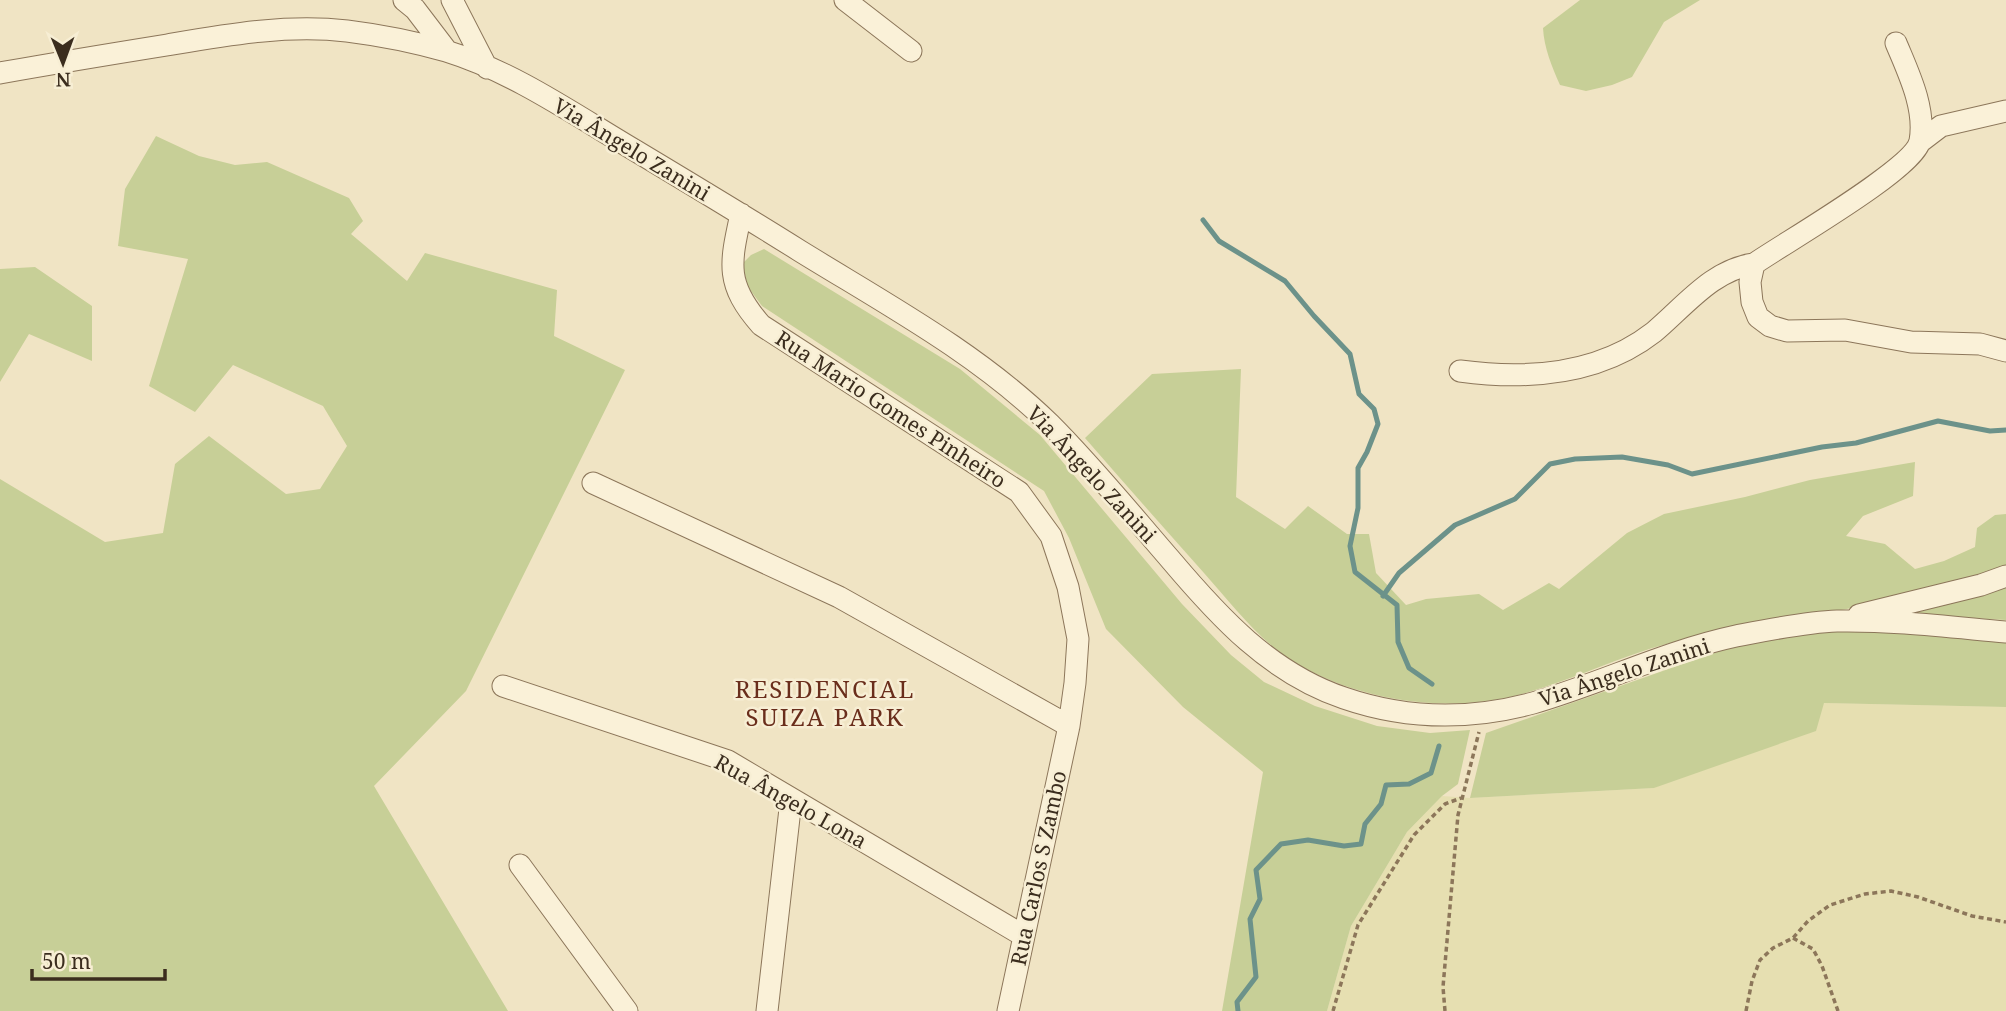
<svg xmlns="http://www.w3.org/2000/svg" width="2006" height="1011" viewBox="0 0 2006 1011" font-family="'Noto Serif',serif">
<rect width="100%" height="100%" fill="#f0e4c4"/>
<path fill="#e6dfb1" d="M1824,703L2006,707V1011H1327L1351,926L1407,832L1442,796L1470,798L1654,788Z"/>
<path fill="#c7cf97" d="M1580,0H1700L1664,22L1632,77L1612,85L1586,91L1560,85C1552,67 1544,48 1543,28Z
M156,136L199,156L235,165L267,162L349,198L363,221L351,234L407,281L425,253L557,290L554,336L625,370L466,691L374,786L508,1011H0V479L105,542L163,533L175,464L209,436L286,494L320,489L347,446L323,406L233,365L195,412L149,386L188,259L118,246L125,189Z
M764,249L960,369L1040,435L1182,604L1231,655L1264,682L1315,706L1377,726L1430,733L1470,730L1458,784L1442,796L1407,832L1351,926L1327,1011H1222L1263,772L1183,707L1106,629L1069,538L1044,491L762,306L748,287L742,264L751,255Z
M35,267L92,306V361L29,334L0,382V269Z
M1241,369L1236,497L1285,529L1308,506L1347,534H1369L1376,573L1406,605L1426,599L1479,594L1503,610L1549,583L1559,589L1627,533L1664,514L1745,497L1810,480L1915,462L1913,496L1863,516L1846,536L1885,544L1915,569L1944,561L1975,547L1977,528L1995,515L2006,514V569C1928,594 1844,610 1764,625C1733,631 1700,635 1670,643C1617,657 1567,683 1514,696C1441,714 1348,699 1285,656C1254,634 1229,601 1204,573C1164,528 1124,483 1085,438L1152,374Z
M2006,585V620L1895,614Z
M1833,630L1928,632L2006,640V707L1824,703L1816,731L1654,788L1470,798L1486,733L1731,647Z"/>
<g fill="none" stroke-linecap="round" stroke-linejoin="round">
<path stroke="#6c928a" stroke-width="5" d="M1203,220L1219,241L1285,281L1314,316L1350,354L1359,394L1374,409L1378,424L1367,452L1358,468V508L1350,546L1355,572L1397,605L1398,642L1409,668L1432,684
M1383,596L1399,573L1455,525L1515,499L1550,464L1575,459L1622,457L1668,465L1692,474L1822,447L1856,443L1938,421L1990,431L2006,430
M1238,1011L1237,1002L1256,977L1250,919L1260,899L1256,870L1281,844L1308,840L1344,846L1361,844L1365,824L1381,804L1386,785L1409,784L1431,773L1439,746"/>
<g stroke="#8c765a" stroke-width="23">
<path id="minor" d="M404,0L415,9L447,51
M452,0L487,68
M845,0L911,51
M1896,43C1908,72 1926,108 1920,141C1914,169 1784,243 1754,264L1750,282L1752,302L1758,317L1770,326L1787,331L1845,330L1911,342L1980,344L2006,351
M0,73C56,63 111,54 167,45C226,35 286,24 347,31C379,35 415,42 446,51C514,72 575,115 636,151C691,184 746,217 800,251C886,304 977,353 1050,424C1093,467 1131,514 1170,559C1219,617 1270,673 1344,698C1405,719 1470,720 1533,703C1602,683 1666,651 1736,636C1767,630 1806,622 1837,621C1893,620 1950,627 2006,632
M1920,142L1941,126L2006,111
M741,214C730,264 725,284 761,325L1019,492L1051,536L1068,587L1078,639L1075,683L1069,726L1008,1011
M1460,371C1527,380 1599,375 1654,332C1684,307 1713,269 1754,264
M593,483L839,597L1069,726
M1859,615L1981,585L2006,576
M503,686L728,761L1024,936
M520,865L627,1011
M767,1011L791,800"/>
</g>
<path stroke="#8c765a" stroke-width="3.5" stroke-dasharray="5 3.5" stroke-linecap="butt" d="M1793,938L1813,949L1822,966L1838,1011
M1333,1011L1358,925L1414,835L1445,804L1461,798
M1445,1011L1443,987L1458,815L1479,732
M1746,1011L1752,981L1760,960L1773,948L1793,938L1808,921L1830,905L1865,894L1891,891L1918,897L1972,916L2006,922"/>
<use href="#minor" stroke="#faf1d8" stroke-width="21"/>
</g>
<g text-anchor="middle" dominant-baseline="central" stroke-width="5" stroke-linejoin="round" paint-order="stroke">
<g font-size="21" fill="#3b2d1e" stroke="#f7eed4">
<text transform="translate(632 149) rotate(31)">Via Ângelo Zanini</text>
<text transform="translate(891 409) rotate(33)">Rua Mario Gomes Pinheiro</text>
<text transform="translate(1092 474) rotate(47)">Via Ângelo Zanini</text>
<text transform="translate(1624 672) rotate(-18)">Via Ângelo Zanini</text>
<text transform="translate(791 801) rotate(29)">Rua Ângelo Lona</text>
<text transform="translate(1038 868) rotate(-78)">Rua Carlos S Zambo</text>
</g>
<g font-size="24" letter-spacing="2" fill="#6a2e1c" stroke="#f7eed4">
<text x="825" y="688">RESIDENCIAL<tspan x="825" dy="28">SUIZA PARK</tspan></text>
</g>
</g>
<g transform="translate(63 63) rotate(179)" stroke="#f7eed4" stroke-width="5" paint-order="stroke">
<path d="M0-5L12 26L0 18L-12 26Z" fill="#3b2d1e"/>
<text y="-10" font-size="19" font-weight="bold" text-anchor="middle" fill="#3b2d1e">N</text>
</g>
<path d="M32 969v10h133v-10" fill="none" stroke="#3b2d1e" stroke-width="3.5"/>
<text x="42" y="969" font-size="21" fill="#3b2d1e" stroke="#f7eed4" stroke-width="5" paint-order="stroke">50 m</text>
</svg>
